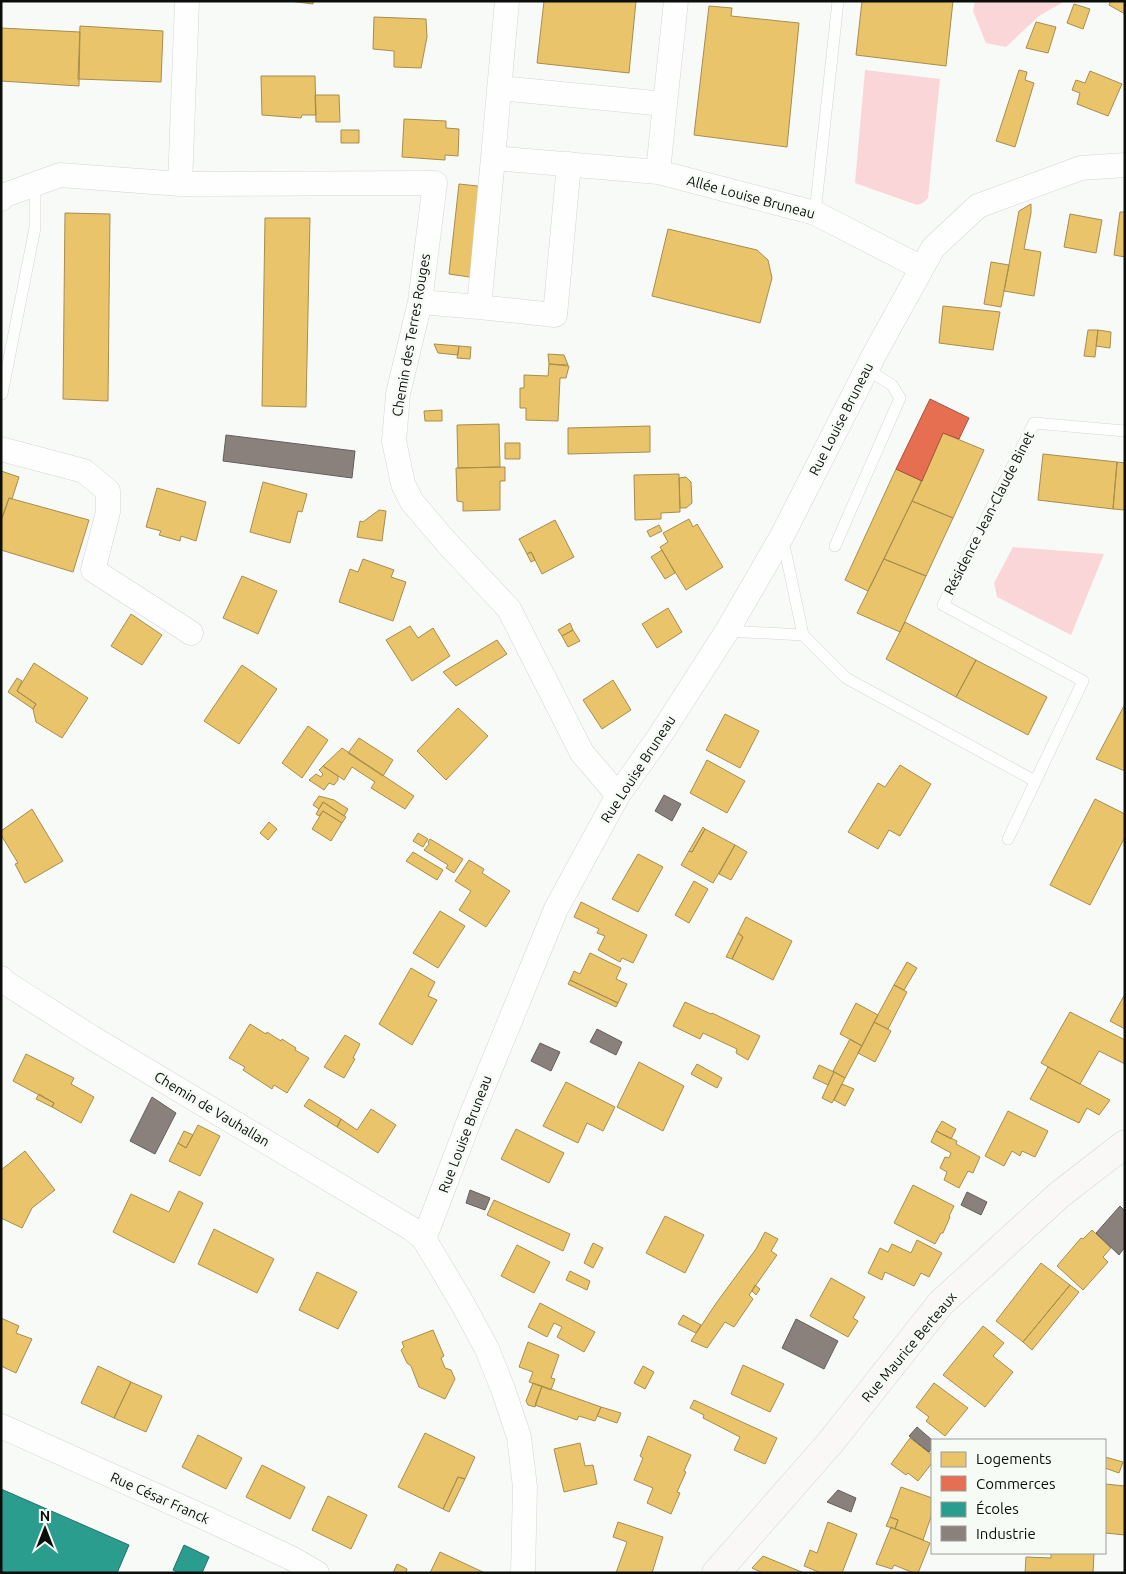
<svg xmlns="http://www.w3.org/2000/svg" width="1126" height="1574" viewBox="0 0 1126 1574" font-family="Ubuntu,sans-serif">
<rect width="100%" height="100%" fill="#f8faf7"/>
<path fill="#fbd6d8" d="M975,1H1065L1039,16L1006,47L986,43L973,11Z
M865,70L940,79L928,198L923,203L917,205L855,183Z
M1013,547L1104,554L1071,635L997,597L994,583Z"/>
<path fill="#e9c46a" stroke="#a78d4e" d="M290,1H313V4Z
M544,1H636L629,73L537,63Z
M862,1H953L946,66L856,55Z
M1111,1H1125V14L1109,5Z
M1074,4L1090,9L1083,29L1067,23Z
M709,6L732,8L731,16L799,23L787,147L694,135Z
M374,17L426,19L427,37L421,68L394,67V51L373,49Z
M1036,22L1056,27L1048,53L1026,48Z
M80,26L163,31L161,82L78,79Z
M1,28L80,32L79,86L1,81Z
M1019,70L1027,72L1025,80L1034,83L1015,147L996,141Z
M1090,71L1122,84L1108,116L1077,104L1080,93L1072,90L1076,80L1085,83Z
M261,76H315L316,115H302L301,118L262,115Z
M315,95H339L340,122H316Z
M404,119L446,121V128L459,129L458,156L445,155V160L402,157Z
M341,130H359V143H341Z
M459,184L487,187L476,278L449,274Z
M1031,204V213L1024,249L1041,252L1034,296L1004,291L1019,211Z
M1120,212H1125V257L1114,255Z
M65,213L110,214L108,401L63,399Z
M1070,214L1102,220L1096,253L1064,247Z
M265,218H310L306,407L262,406Z
M668,229L757,250L768,260L772,278L760,323L652,296Z
M991,262L1009,265L1001,307L984,304Z
M943,306L1000,312L993,350L939,343Z
M1088,330H1098L1095,357L1084,356Z
M1098,330L1111,332L1110,348L1096,346Z
M434,344L459,346L458,355L438,353Z
M459,346L471,347L470,359L457,358Z
M548,354L564,355L568,365L549,364Z
M549,364L569,366L566,378H560L558,421L526,420V408H520V388H524V375L548,376Z
M442,410V421H425L424,411Z
M499,424L500,467L458,468L457,425Z
M650,426V452L568,454V428Z
M943,433L984,450L953,518L912,501Z
M505,443H520V459H505Z
M1043,454L1117,462L1113,509L1038,500Z
M1117,462L1125,463V510L1113,509Z
M505,467V481H500V510L463,511V502L457,501L456,468Z
M896,469L922,481L868,591L845,580Z
M1,471L19,477L12,499L9,498L1,521Z
M679,474L680,512L661,513V519L635,520L634,475Z
M686,477L691,482L692,503L686,508H680L679,478Z
M263,482L307,494L302,512L298,511L290,543L250,532Z
M157,488L206,502L196,541L181,536L180,541L159,535L161,531L146,527Z
M9,498L89,520L73,572L1,550V521Z
M912,501L953,518L926,576L884,559Z
M379,510L386,511L382,541L357,537L360,521L363,522Z
M689,519L693,527L697,524L723,567L686,590L660,547L668,542L663,533Z
M555,520L574,557L542,574L531,552L527,554L519,539Z
M659,525L662,531L650,537L647,531Z
M662,550L675,573L665,579L651,557Z
M531,552L535,560L531,562L527,554Z
M363,559L394,570L391,577L406,582L393,621L339,602L350,569L358,572Z
M884,559L926,576L900,632L857,613Z
M242,576L277,591L258,634L223,618Z
M668,608L682,632L657,648L642,624Z
M131,614L162,635L142,665L111,646Z
M905,622L976,660L956,697L886,659Z
M570,623L573,630L562,636L558,630Z
M410,626L418,638L433,628L450,656L412,681L386,640Z
M573,630L580,641L568,647L562,636Z
M497,640L507,654L456,686L443,672Z
M976,660L1047,697L1028,735L956,697Z
M34,663L88,698L62,738L36,722L33,709L36,704L17,691Z
M242,665L277,689L239,744L204,721Z
M17,678L22,681L17,691L36,704L33,709L8,692Z
M613,680L631,710L602,729L583,700Z
M1125,704V771L1096,759Z
M458,708L488,736L446,780L417,751Z
M725,714L759,731L740,768L706,750Z
M308,726L328,740L302,778L282,763Z
M359,738L393,760L383,776L348,753Z
M342,748L414,796L405,809L371,788L375,782L352,767L344,780L323,766Z
M707,760L745,781L727,813L690,793Z
M900,765L931,784L900,836L889,830L878,849L848,832L878,783L885,787Z
M323,766L338,776V780L334,785L329,783L324,790L309,780L316,774L321,777L323,774L319,770Z
M319,796L334,800L348,809L344,816L323,802L319,809L313,805Z
M1095,799L1125,814V837L1090,905L1050,885Z
M323,802L346,817L342,823L323,811L319,816L316,814Z
M32,809L63,861L25,883L15,864L18,863L1,835V831Z
M323,811L342,823L331,841L312,829Z
M269,822L277,829L268,840L260,833Z
M703,827L705,829L692,852L689,851Z
M705,829L735,845L713,883L681,865L689,851L692,852Z
M418,833L428,839L423,847L413,841Z
M430,839L463,859L454,873L446,868L448,865L424,850L429,844L428,842Z
M735,845L747,852L731,880L719,874Z
M413,852L443,870L437,880L406,861Z
M638,854L663,867L638,912L612,899Z
M469,860L484,869L482,873L510,891L486,927L459,910L471,891L455,881Z
M694,881L708,889L689,923L675,915Z
M581,902L647,935L633,963L622,958L620,962L598,950L605,936L597,933L599,929L574,917Z
M440,911L465,926L438,968L413,953Z
M746,917L792,941L773,980L732,959L743,937L738,933Z
M738,933L743,937L732,959L726,957Z
M590,953L621,968L616,979L627,984L618,1003L570,980L574,971L580,974Z
M907,962L917,968L904,990L894,985Z
M411,968L435,982L428,996L437,1000L412,1045L379,1024Z
M570,980L618,1003L616,1007L568,984Z
M894,985L907,992L888,1029L874,1022Z
M1125,994V1029L1110,1021Z
M685,1002L711,1014L712,1013L760,1036L748,1060L736,1053L737,1049L703,1033L700,1039L673,1026Z
M856,1003L878,1015L862,1046L840,1034Z
M1070,1012L1125,1040V1064L1099,1051L1080,1084L1041,1063Z
M874,1022L891,1031L875,1062L858,1053Z
M250,1024L266,1034L267,1032L281,1041L282,1039L296,1048L295,1050L309,1058L287,1093L274,1085L272,1089L243,1070L245,1067L229,1058Z
M345,1035L360,1044L353,1058L355,1059L344,1078L324,1067Z
M850,1039L862,1046L845,1078L833,1071Z
M26,1054L74,1078L71,1084L94,1097L81,1123L52,1107L54,1103L13,1081Z
M639,1062L684,1086L663,1131L617,1107Z
M697,1064L722,1078L717,1088L691,1074Z
M819,1065L834,1072L828,1085L813,1078Z
M1048,1067L1080,1084L1110,1100L1099,1115L1087,1108L1079,1123L1030,1099Z
M834,1072L845,1078L832,1103L822,1098Z
M566,1082L615,1107L603,1131L587,1123L578,1143L543,1126Z
M842,1084L854,1089L845,1106L834,1100Z
M39,1094L54,1103L52,1107L36,1099Z
M309,1099L341,1119L337,1127L304,1106Z
M371,1109L396,1125L378,1153L337,1127L341,1119L357,1130Z
M1008,1111L1048,1131L1035,1157L1022,1151L1020,1156L1012,1151L1004,1166L985,1156Z
M942,1121L956,1129L951,1139L936,1131Z
M198,1125L220,1136L200,1176L169,1161L178,1143L186,1148Z
M516,1129L564,1153L549,1183L501,1159Z
M184,1131L193,1135L186,1148L178,1143Z
M936,1131L957,1141L956,1144L980,1157L973,1173L968,1171L959,1188L944,1180L947,1172L940,1168L945,1157L949,1158L951,1153L931,1142Z
M25,1151L55,1190L32,1208L22,1228L1,1218V1170Z
M913,1185L954,1206L949,1216L950,1217L943,1233H941L935,1244L894,1223Z
M179,1191L203,1203L174,1263L113,1232L131,1194L169,1212Z
M494,1200L570,1234L563,1251L487,1215Z
M665,1216L704,1235L685,1273L646,1253Z
M214,1229L274,1259L257,1293L198,1264Z
M1092,1230L1111,1248L1103,1257L1108,1262L1083,1290L1057,1266L1081,1238L1083,1239Z
M765,1232L778,1239L771,1251L777,1255L749,1295L753,1299L734,1327L725,1322L707,1348L691,1341L717,1302L756,1249Z
M917,1240L942,1253L929,1277L921,1273L914,1286L885,1272L882,1280L868,1273L880,1248L888,1252L892,1244L911,1253Z
M593,1243L603,1248L593,1268L584,1263Z
M517,1245L550,1262L534,1293L501,1276Z
M1041,1263L1070,1285L1023,1342L996,1321Z
M570,1271L590,1281L587,1290L566,1280Z
M317,1272L357,1292L338,1329L299,1310Z
M831,1278L865,1297L853,1318L858,1321L848,1337L810,1316Z
M755,1285L760,1289L756,1295L752,1291Z
M1070,1285L1079,1292L1032,1350L1023,1342Z
M540,1303L595,1332L584,1352L557,1337L562,1327L554,1323L547,1337L528,1327Z
M683,1315L701,1325L696,1333L678,1324Z
M1,1318L19,1326L16,1333L32,1339L16,1373L1,1366Z
M983,1326L1004,1343L993,1356L1013,1372L985,1407L943,1375Z
M433,1330L444,1356L441,1358L445,1368L451,1370L455,1379L445,1399L419,1387L411,1366L407,1363L401,1350L404,1347L402,1342Z
M528,1342L559,1355L551,1378L555,1379L551,1390L529,1382L533,1372L519,1367Z
M743,1365L784,1384L770,1412L731,1394Z
M98,1366L131,1382L114,1418L81,1403Z
M643,1366L654,1372L645,1389L634,1383Z
M131,1382L162,1396L146,1432L114,1418Z
M533,1383L542,1386L535,1407L528,1405L526,1401Z
M934,1383L968,1408L945,1436L926,1421L929,1417L916,1407Z
M542,1386L601,1407L595,1421L579,1416L577,1420L535,1405Z
M694,1400L777,1438L765,1464L734,1450L740,1437L703,1418L704,1415L690,1408Z
M601,1407L621,1413L617,1423L597,1416Z
M425,1433L475,1457L465,1479L458,1477L443,1509L398,1487Z
M198,1435L242,1458L226,1489L182,1467Z
M648,1436L691,1455L684,1471L686,1472L677,1492L680,1493L671,1514L647,1503L653,1488L634,1480L643,1458L640,1456Z
M910,1438L932,1455V1463L918,1481L908,1473L906,1475L891,1464Z
M580,1443L585,1466L593,1465L597,1484L564,1492L554,1449Z
M1105,1457L1123,1462L1119,1473L1105,1468Z
M262,1465L305,1487L290,1519L246,1497Z
M458,1477L465,1479L449,1512L443,1509Z
M1105,1484L1125,1486V1535L1105,1533Z
M901,1487L932,1498V1514L923,1540L895,1529L898,1520L890,1517Z
M328,1496L367,1515L351,1549L312,1530Z
M890,1517L898,1520L895,1529L886,1526Z
M618,1522L663,1537L652,1573H616L627,1542L613,1537Z
M828,1522L857,1534L842,1573H821L804,1566L810,1550L817,1553Z
M891,1527L930,1543L918,1573H914L894,1565L892,1569L876,1564Z
M440,1552L485,1573H430Z
M1051,1553H1094L1093,1573H1025L1026,1557L1051,1558Z
M763,1556L804,1573H763L752,1568Z
M397,1564L407,1569L406,1573H393Z"/>
<path fill="#e76f51" stroke="#a5523c" d="M930,399L969,418L959,439L943,433L922,481L896,469Z"/>
<path fill="#2a9d8f" stroke="#217268" d="M1,1489L129,1545L117,1573H5L1,1571Z
M184,1545L209,1557L202,1573H179L173,1570Z"/>
<path fill="#8a817c" stroke="#645e5a" d="M226,435L355,451L352,478L223,461Z
M664,795L681,804L672,821L655,811Z
M597,1029L622,1042L616,1055L590,1042Z
M540,1043L560,1052L551,1071L531,1061Z
M152,1097L176,1113L155,1154L130,1141Z
M470,1190L490,1198L485,1210L466,1203Z
M967,1192L987,1202L981,1215L961,1205Z
M1120,1206L1125,1211V1247L1119,1255L1096,1233Z
M796,1319L838,1341L824,1369L782,1348Z
M917,1427L932,1440V1448L929,1452L909,1436Z
M838,1490L856,1498L851,1512L827,1502Z"/>
<g fill="none" stroke-linecap="round" stroke-linejoin="round">
<g stroke="#d4d6d3" stroke-width="12">
<path id="service" d="M815,213L838,1
M2,394L35,228V184
M783,540L803,635L846,678L1035,781
M835,546L900,398L892,385L866,369
M727,631L803,635
M1008,839L1083,681L943,605L1034,423L1125,431"/>
</g>
<g stroke="#d4d6d3" stroke-width="25">
<path id="minor" d="M499,88L665,104L658,172L493,158L507,1
M665,104L676,1
M493,158L479,307L555,315L569,164
M658,172L815,213L922,268
M180,184L187,1
M1,199L5,195L60,175L180,184L435,183L420,302L398,394L394,441L403,484L412,502L447,543L509,609L582,753L618,795
M420,302L479,307
M1,449L84,471L108,491V512L93,570L191,633
M1,978L6,983L91,1037L412,1229L424,1239
M1,1426L210,1520L293,1559L317,1573
M523,1573L525,1487L519,1437L504,1392L487,1349L461,1301L424,1239L471,1116L556,909L618,795L659,737L727,631L782,536L874,355L933,248L978,206L1081,168L1125,165"/>
</g>
<g stroke="#d4d6d3" stroke-width="29">
<path id="secondary" d="M716,1573L830,1443L941,1303L1059,1195L1125,1144"/>
</g>
<use href="#service" stroke="#fefefe" stroke-width="11"/>
<use href="#minor" stroke="#fefefe" stroke-width="24"/>
<use href="#secondary" stroke="#faf7f7" stroke-width="28"/>
</g>
<g text-anchor="middle" dominant-baseline="central" stroke-width="5" stroke-linejoin="round" paint-order="stroke">
<g font-size="14" fill="#0c0e0c" stroke="#f7fbf6">
<text transform="translate(751 197) rotate(15)">Allée Louise Bruneau</text>
<text transform="translate(411 335) rotate(-80)">Chemin des Terres Rouges</text>
<text transform="translate(841 419) rotate(-63)">Rue Louise Bruneau</text>
<text transform="translate(989 513) rotate(-63)">Résidence Jean-Claude Binet</text>
<text transform="translate(638 769) rotate(-57)">Rue Louise Bruneau</text>
<text transform="translate(212 1109) rotate(31)">Chemin de Vauhallan</text>
<text transform="translate(465 1134) rotate(-69)">Rue Louise Bruneau</text>
<text transform="translate(909 1347) rotate(-50)">Rue Maurice Berteaux</text>
<text transform="translate(160 1498) rotate(24)">Rue César Franck</text>
</g>
</g>
<rect width="1126" height="1574" fill="none" stroke="#0c0e0c" stroke-width="5"/>
<rect x="931" y="1439" width="175" height="115" fill="#f7fbf6" stroke="#999c98"/>
<rect x="941" y="1452" width="25" height="15" fill="#e9c46a" stroke="#999c98"/>
<text x="976" y="1464" font-size="15" fill="#0c0e0c">Logements</text>
<rect x="941" y="1476" width="25" height="15" fill="#e76f51" stroke="#999c98"/>
<text x="976" y="1489" font-size="15" fill="#0c0e0c">Commerces</text>
<rect x="941" y="1502" width="25" height="15" fill="#2a9d8f" stroke="#999c98"/>
<text x="976" y="1514" font-size="15" fill="#0c0e0c">Écoles</text>
<rect x="941" y="1526" width="25" height="15" fill="#8a817c" stroke="#999c98"/>
<text x="976" y="1539" font-size="15" fill="#0c0e0c">Industrie</text>
<g transform="translate(45 1529)" stroke="#f7fbf6" stroke-width="4" paint-order="stroke">
<path d="M0-4L9 19L0 12L-9 19Z" fill="#0c0e0c"/>
<text y="-8" font-size="14" font-weight="bold" text-anchor="middle" fill="#0c0e0c">N</text>
</g>
</svg>
